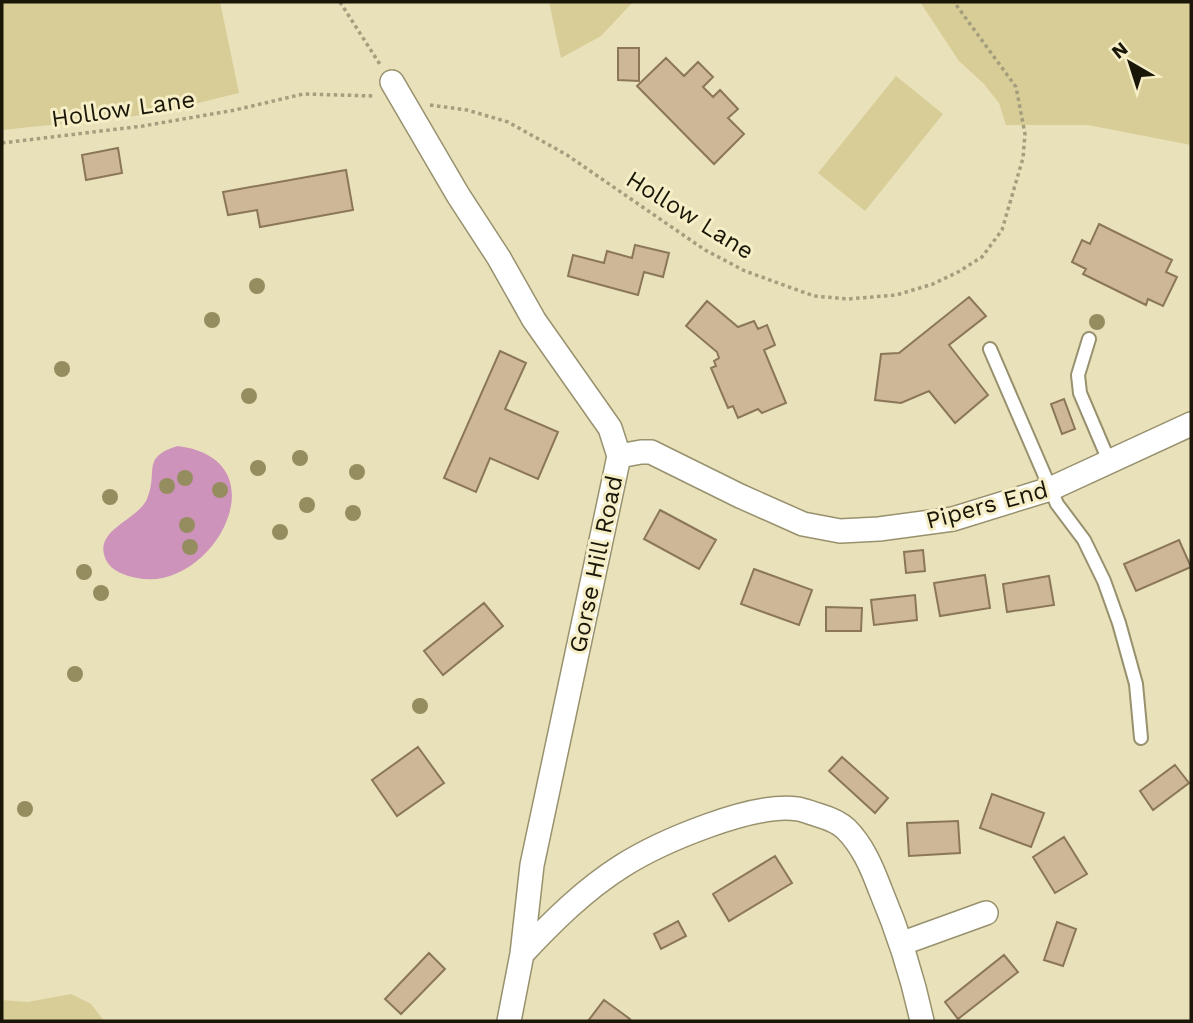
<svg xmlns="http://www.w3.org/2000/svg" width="1193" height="1023" viewBox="0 0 1193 1023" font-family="'Work Sans',sans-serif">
<rect width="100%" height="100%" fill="#e8e1ba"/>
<path fill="#d8cd96" d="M2,2H220L239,93L153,114L2,130Z
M549,2H633L601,36L561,58Z
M920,2H1191V145L1088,125H1006L999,103L984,84L959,61Z
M896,76L943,114L865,211L818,173Z
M71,994L91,1004L104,1021H2V1000L28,1002Z"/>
<path fill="#cd93bb" d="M178,446C285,460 212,594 137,578C126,576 111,571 106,560C92,530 137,521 147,499C159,472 140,457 178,446Z"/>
<path fill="#cdb796" stroke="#8b7758" stroke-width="2" d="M618,48H639V81L618,80Z
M666,58L684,76L698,62L713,77L703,87L713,97L720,90L738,109L728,118L744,134L714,164L637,86Z
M118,148L122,173L86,180L82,155Z
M346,170L353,210L260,227L257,210L228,215L223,192Z
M1099,224L1172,260L1166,272L1177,277L1163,306L1148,299L1146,305L1083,274L1086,269L1072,262L1082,240L1090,244Z
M635,245L669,253L663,277L644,272L638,295L568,276L573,255L604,263L607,251L632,258Z
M969,297L986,316L949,345L988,395L955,423L929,391L901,403L875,400L881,354L899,353Z
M707,301L738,327L754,321L758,329L767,325L775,345L764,350L786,403L762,413L758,409L738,418L733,406L728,408L711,368L716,366L714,361L719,358L717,352L686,326Z
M500,351L526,363L505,409L558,432L538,479L490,458L476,492L444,478Z
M1064,399L1075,429L1062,434L1051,404Z
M660,510L716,540L699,569L644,539Z
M1179,540L1191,567L1136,591L1124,564Z
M923,550L925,571L906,573L904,552Z
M754,569L812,590L799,625L741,604Z
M985,575L990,608L940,616L934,583Z
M1049,576L1054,605L1007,612L1003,584Z
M915,595L917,620L874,625L871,600Z
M484,603L503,626L443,675L424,651Z
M826,607L862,608L861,631H826Z
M418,747L444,783L397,816L372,780Z
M842,757L888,798L875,813L829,771Z
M1175,765L1189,783L1153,810L1140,791Z
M992,794L1044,813L1031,847L980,828Z
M958,821L960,853L909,856L907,823Z
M1064,837L1087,874L1055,893L1033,857Z
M775,856L792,883L729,921L713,894Z
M678,921L686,936L661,949L654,934Z
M1057,922L1076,929L1063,966L1044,960Z
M429,953L445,969L401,1014L385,999Z
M1004,955L1018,972L958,1019L945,1002Z
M604,1000L630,1019L628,1021H588Z"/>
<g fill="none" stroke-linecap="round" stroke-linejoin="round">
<g stroke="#98916e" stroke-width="16">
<path id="lane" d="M1089,339L1078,375L1080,393L1109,461
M990,349L1057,504L1084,540L1104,581L1119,623L1136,684L1141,738"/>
</g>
<g stroke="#98916e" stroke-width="26">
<path id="street" d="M392,82L458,195L499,258L534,320L610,428L619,456L532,865L522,954L509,1021
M619,456L641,452H651L740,496L803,524L840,531L879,529L953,519L1050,489L1191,424
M903,943L986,913
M522,954C552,922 584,890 622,866C660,842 753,802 798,809C804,810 811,813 818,815C828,818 839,822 846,829C863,846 872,868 880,889C899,934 912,974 922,1021"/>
</g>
<path stroke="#a49e7f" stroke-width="3.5" stroke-dasharray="3.5 3.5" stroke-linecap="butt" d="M340,2L381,66
M430,105L467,110L508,122L567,155L705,250L745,271L814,296L848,299L896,295L933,284L958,272L982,257L1002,230L1023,158L1025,134L1016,87L954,2
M2,143L143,126L235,110L303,94L374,96"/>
<use href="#lane" stroke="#fff" stroke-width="12"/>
<use href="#street" stroke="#fff" stroke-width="23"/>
</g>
<g fill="#958d5f">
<circle cx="257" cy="286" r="8"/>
<circle cx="212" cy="320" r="8"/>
<circle cx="1097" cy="322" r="8"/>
<circle cx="62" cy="369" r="8"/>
<circle cx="249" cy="396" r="8"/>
<circle cx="300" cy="458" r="8"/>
<circle cx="258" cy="468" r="8"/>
<circle cx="357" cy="472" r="8"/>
<circle cx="185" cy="478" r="8"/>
<circle cx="167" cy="486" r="8"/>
<circle cx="220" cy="490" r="8"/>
<circle cx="110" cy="497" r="8"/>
<circle cx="307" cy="505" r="8"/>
<circle cx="353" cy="513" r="8"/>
<circle cx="187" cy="525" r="8"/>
<circle cx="280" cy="532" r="8"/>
<circle cx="190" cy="547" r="8"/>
<circle cx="84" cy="572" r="8"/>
<circle cx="101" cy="593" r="8"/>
<circle cx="75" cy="674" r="8"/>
<circle cx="420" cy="706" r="8"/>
<circle cx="25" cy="809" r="8"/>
</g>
<g text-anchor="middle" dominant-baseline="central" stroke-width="6" stroke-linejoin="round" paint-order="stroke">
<g font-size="24" fill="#1a1709" stroke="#f5eec7">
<text transform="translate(123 109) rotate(-8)">Hollow Lane</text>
<text transform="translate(690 215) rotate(32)">Hollow Lane</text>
<text transform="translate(987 505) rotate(-15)">Pipers End</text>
<text transform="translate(596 564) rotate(-78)">Gorse Hill Road</text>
</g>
</g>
<rect width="1193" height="1023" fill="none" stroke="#1a1709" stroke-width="7"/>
<g transform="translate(1130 63) rotate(321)" stroke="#f5eec7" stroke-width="5" paint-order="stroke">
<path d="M0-5L12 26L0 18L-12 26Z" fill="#1a1709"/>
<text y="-10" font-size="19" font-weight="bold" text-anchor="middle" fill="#1a1709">N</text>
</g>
</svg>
